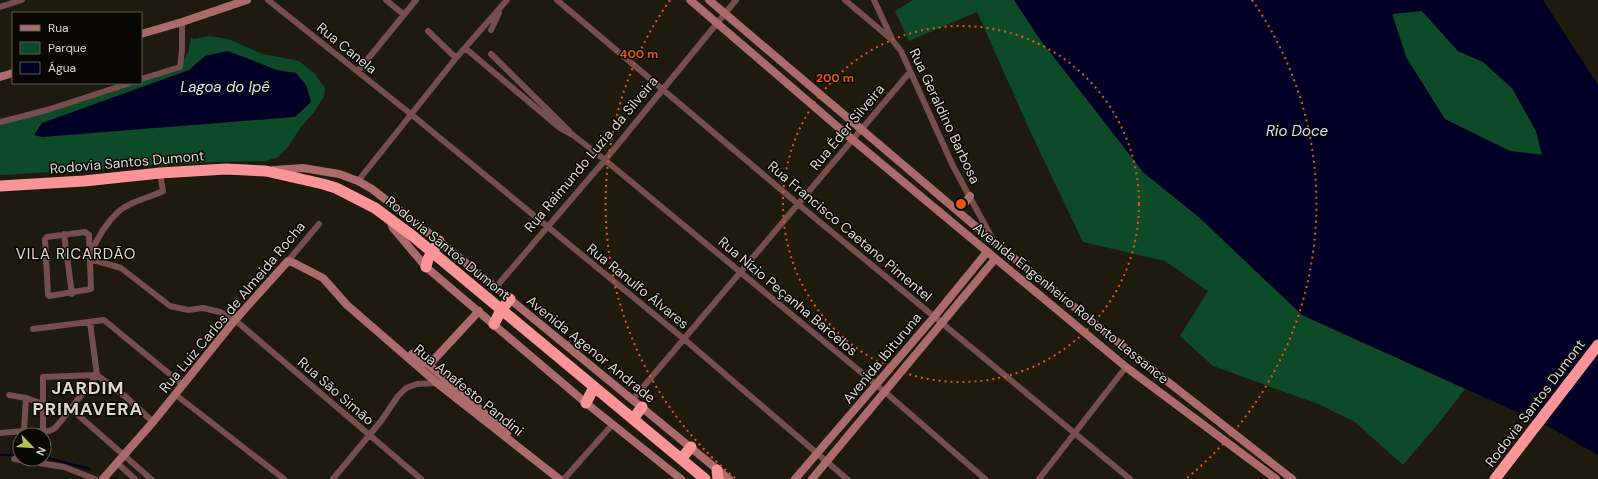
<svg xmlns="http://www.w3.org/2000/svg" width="1598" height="479" viewBox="0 0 1598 479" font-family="'DM Sans',sans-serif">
<rect width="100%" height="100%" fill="#1f1a0e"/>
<path fill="#0d4b28" d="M913,0H1014L1039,38L1144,173L1200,218L1302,315L1465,389L1438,424L1403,465L1355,422L1318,404L1213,366L1180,336L1208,291L1165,261L1083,242L1031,133L977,12L909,41L895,11Z
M1422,11L1458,51L1483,62L1512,88L1536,131L1543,155L1510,151L1445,120L1406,57L1392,13Z
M210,36L228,39L263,54L299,61L315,74L325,88L324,96L315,111L301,127L287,148L278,157L266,161L217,162L0,175V125L133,83H141V80L179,68L188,53L191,38L194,39Z"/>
<path fill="#000027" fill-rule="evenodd" d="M1014,0H1543L1598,85V455L1544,424L1302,315L1200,218L1144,173L1039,38ZM1422,11L1458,51L1483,62L1512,88L1536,131L1542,155L1510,151L1445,119L1406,57L1392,14Z
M228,51L277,70L296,73L306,85L311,102L295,117L42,137L34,135L42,123L189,70L205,56Z"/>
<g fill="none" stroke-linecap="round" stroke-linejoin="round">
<path stroke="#000027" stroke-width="2" d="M0,455H20
M44,457L90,469"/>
<path stroke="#774e4e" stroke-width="6" d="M268,0L412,115L684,339L847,479
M386,0L403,14
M557,0L798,204L1130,479
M845,0L891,39
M874,0L893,41L901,51L953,166L992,238
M0,7L22,0
M491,30L499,13
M428,31L456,58
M465,48L560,128L573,135L605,160L885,392L985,479
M491,54L569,131
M358,71L416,0
M141,79L180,67L182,50V22
M0,122L47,110L130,83
M358,181L456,58L507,0
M85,232L89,235L91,289L49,296L48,295L45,239L47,237Z
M64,234L72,294
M91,253C97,239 106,223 118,212C130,201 149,198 163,191L160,173
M90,259L121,268L170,306L188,310L203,308L220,312L235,320L421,479
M288,261L319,224
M496,287L605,160L736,0
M33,329L104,320L183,385
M9,395L26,398L43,404
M176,395L284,479
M633,399L910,72
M70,408L151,479
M24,431L26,398
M43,432V377L97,375L126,397L153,422
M0,433L24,431H49L55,428L61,421L97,375L90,322
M14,459L64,467L95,479
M117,463L135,479
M333,479L381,421L398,396L406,388L417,384L437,383
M564,479L612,425
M1039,479L1126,367"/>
<path stroke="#ab6b6c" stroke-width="8" d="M690,0L853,140L1126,367L1276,479
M709,0L994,242L1135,356L1292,479
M141,34L182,22L247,0
M0,77L13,73
M274,170L303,168L339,174L358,181L372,189L439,241L729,479
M955,207L964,204L970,196
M390,220L393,228L426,267L586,403L681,479
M412,354L429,365L507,433
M429,365L479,311
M103,479L153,422L235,320L288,261L294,263L323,278L347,305L437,383L559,479
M795,479L934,317L987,252
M812,479L995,259"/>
<path stroke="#fa9496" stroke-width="11" d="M0,186L84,181L160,173L226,169L266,171L323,184L336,188L375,208L414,237L705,479
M426,267L428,259L439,241
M494,324L501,310L510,299
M586,403L594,387
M633,419L642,407
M681,459L691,447
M717,470L718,479
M1495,479L1598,345"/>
</g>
<g fill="none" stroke="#e8590c" stroke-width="2" stroke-dasharray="2 4">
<circle cx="961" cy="204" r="178"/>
<path d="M735 478A355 355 0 0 1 670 0M1252 0A355 355 0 0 1 1187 478"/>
</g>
<g text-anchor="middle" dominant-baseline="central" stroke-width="3" stroke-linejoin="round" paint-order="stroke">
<g font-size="14" fill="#dcd8d0" stroke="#070603">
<text transform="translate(347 48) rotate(39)">Rua Canela</text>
<text transform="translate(945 116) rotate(65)">Rua Geraldino Barbosa</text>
<text transform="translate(847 127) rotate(-50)">Rua Éder Silveira</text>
<text transform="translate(591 154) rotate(-50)">Rua Raimundo Luzia da Silveira</text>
<text transform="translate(127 162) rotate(-5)">Rodovia Santos Dumont</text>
<text transform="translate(850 231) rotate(40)">Rua Francisco Caetano Pimentel</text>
<text transform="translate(448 248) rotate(39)">Rodovia Santos Dumont</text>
<text transform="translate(638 286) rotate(39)">Rua Ranulfo Álvares</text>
<text transform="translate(788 296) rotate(40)">Rua Nízio Peçanha Barcelos</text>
<text transform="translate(1071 303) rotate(39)">Avenida Engenheiro Roberto Lassance</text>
<text transform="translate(232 307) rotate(-50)">Rua Luiz Carlos de Almeida Rocha</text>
<text transform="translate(591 349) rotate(39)">Avenida Agenor Andrade</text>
<text transform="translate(882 358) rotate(-50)">Avenida Ibituruna</text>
<text transform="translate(469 390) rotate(39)">Rua Anafesto Pandini</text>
<text transform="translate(336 391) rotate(41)">Rua São Simão</text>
<text transform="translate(1535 403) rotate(-53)">Rodovia Santos Dumont</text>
</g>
<g font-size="15" font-style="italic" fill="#d6e4f7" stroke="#070603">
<text x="225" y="87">Lagoa do Ipê</text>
<text x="1297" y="131">Rio Doce</text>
</g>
<g font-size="15" letter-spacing="1" fill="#e0d9c9" stroke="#070603">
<text x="76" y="254">VILA RICARDÃO</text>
</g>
<g font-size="18" font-weight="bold" letter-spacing="1" fill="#e0d9c9" stroke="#070603">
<text x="88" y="388">JARDIM<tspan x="88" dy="21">PRIMAVERA</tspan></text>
</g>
</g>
<circle cx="961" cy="204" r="6" fill="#e8590c" stroke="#070603" stroke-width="2"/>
<g font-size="12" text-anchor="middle" font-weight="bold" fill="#e8590c" stroke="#070603" stroke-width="3" stroke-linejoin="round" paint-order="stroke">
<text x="639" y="58">400 m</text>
<text x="835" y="82">200 m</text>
</g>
<rect x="12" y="12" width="130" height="72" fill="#070603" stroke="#5c5a55"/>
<rect x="20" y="25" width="20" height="6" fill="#ab6b6c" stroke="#5c5a55"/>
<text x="48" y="32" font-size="12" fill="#dcd8d0">Rua</text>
<rect x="20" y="42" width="20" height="12" fill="#0d4b28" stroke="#5c5a55"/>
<text x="48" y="52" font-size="12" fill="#dcd8d0">Parque</text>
<rect x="20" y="62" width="20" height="12" fill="#000027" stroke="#5c5a55"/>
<text x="48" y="72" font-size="12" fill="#dcd8d0">Água</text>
<g transform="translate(32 447) rotate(115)"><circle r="19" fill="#070603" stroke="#5c5a55"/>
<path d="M0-3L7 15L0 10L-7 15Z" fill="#b3c24b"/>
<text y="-6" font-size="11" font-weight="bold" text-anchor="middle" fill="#dcd8d0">N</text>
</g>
</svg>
